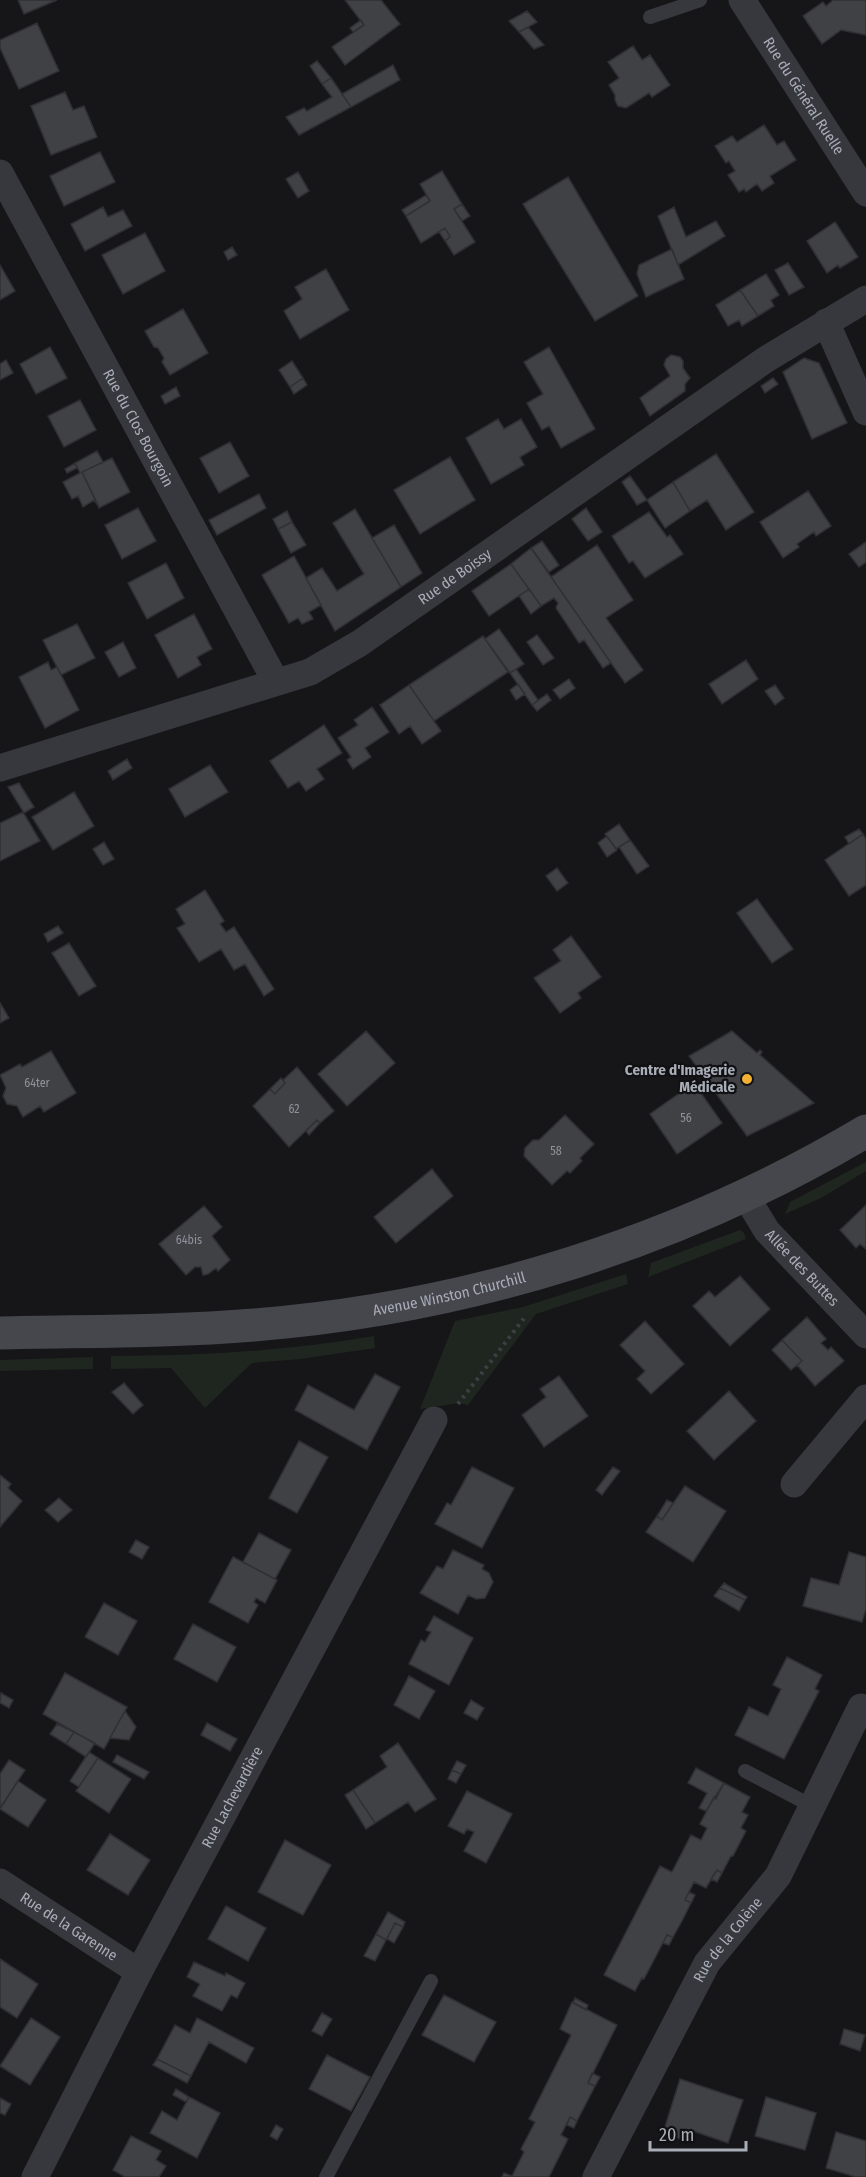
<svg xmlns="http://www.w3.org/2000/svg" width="866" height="2177" viewBox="0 0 866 2177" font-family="'Fira Sans Condensed',sans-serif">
<rect width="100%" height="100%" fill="#161618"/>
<path fill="#1e261f" d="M866,1162V1171L821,1198L785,1214L790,1202Z
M740,1230L744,1233L746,1239L648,1277L651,1263Z
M626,1274L628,1284L536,1314L468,1405L460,1403L420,1409L455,1321L523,1307Z
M374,1336L375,1348L301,1359L252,1363L205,1408L171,1368L111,1369V1356C199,1356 286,1351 374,1336Z
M93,1357V1369L0,1371V1360Z"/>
<path fill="#404145" stroke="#303034" stroke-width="1.5" d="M18,0H57L24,14Z
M345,0H381L400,24L345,65L332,47L364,25Z
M833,0H866V35L841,30L822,44L803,16L823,2L826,6Z
M527,11L537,22L519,32L509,21Z
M361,20L364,25L353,32L350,28Z
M37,23L59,71L19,89L0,48V40Z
M528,27L544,45L534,49L519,32Z
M633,46L642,60L650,55L670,85L652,97L649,93L626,108L618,106L615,100V95L609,85L619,78L608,62Z
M317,61L331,78L322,84L310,66Z
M393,65L400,80L351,107L342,94Z
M331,78L351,107L299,135L286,117L304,108L307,111L332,97L322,84Z
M65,92L73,110L84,106L97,137L51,155L31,106Z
M764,125L777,145L784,141L796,160L770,176L774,183L762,191L757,184L746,192L744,189L739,192L728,175L735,171L729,161L726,163L715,146L732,136L737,142Z
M100,152L115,182L64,206L50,176Z
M442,171L462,204L454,209L475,242L454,255L445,241L450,237L445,228L421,243L406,216L430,201L420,184Z
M298,172L309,191L298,198L286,179Z
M568,177L638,296L595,321L523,204Z
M426,195L430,201L406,216L402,210Z
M462,204L470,216L462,221L454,209Z
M103,207L108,217L123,210L132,226L85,251L71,224Z
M674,207L686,237L716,221L725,236L678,265L658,216Z
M835,222L858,257L840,268L838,265L827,273L807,241Z
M445,228L450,237L445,241L439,232Z
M145,233L165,271L123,294L102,255Z
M232,247L237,255L228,260L224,252Z
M672,249L684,279L646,297L637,274L639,265Z
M788,263L804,287L789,295L775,270Z
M0,265L15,291L0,300Z
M326,269L349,310L300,339L284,311L302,299L295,287Z
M766,274L779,295L771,300L774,306L758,316L740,290Z
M740,290L758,316L742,326L739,320L728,326L716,305Z
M183,309L208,353L170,375L162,362L164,358L158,348L154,347L145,331Z
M50,347L67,378L36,394L20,364Z
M549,347L595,429L561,448L549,426L542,430L527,403L543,394L524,362Z
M671,355L680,357L683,361V368L690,378L685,384V391L650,416L640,398L670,376L664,365L666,359Z
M804,358L819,363L847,423L812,439L783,372Z
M6,360L13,373L0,380V364Z
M292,361L303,378L290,387L279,370Z
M303,378L307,385L294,394L290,387Z
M773,378L778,384L765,393L761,386Z
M176,387L180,396L165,404L161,396Z
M80,400L96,430L64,447L48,416Z
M498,419L504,429L521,419L537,447L520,457L524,465L491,484L466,438Z
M230,442L249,476L219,493L200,458Z
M97,451L103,462L82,472L99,507L94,500L83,507L78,496L72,499L63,482L80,473L75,463Z
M716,454L754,512L726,530L707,500L690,511L673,482Z
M450,457L475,500L420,534L394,490Z
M112,458L130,492L99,508L82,472Z
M75,463L77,468L67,473L65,469Z
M630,476L647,500L637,505L622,482Z
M673,482L690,511L665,528L647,500Z
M808,491L831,526L816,536L814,532L797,544L799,547L783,558L760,522Z
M259,494L266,508L217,535L209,520Z
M138,508L156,541L122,559L105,525Z
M586,508L602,532L588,541L572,519Z
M355,509L401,587L335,631L306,578L322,568L337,591L364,574L333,523Z
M287,511L292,522L278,529L273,519Z
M649,512L667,537L670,535L683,554L645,578L633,561L629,563L612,536Z
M292,522L306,545L291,553L278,529Z
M394,525L422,573L401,587L372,538Z
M542,541L559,565L549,572L531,548Z
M866,542V562L859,567L849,554Z
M597,545L633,600L606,618L643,670L625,683L551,577Z
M531,548L611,663L603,668L584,640L579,643L556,608L558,603L554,598L541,606L511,564Z
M294,556L321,605L309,612L313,619L302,624L298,618L289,623L262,575Z
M166,563L184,598L147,619L128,583Z
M511,564L529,589L489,616L472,591Z
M529,589L541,606L531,614L519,596Z
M194,614L212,649L197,657L201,665L178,678L155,635Z
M77,624L95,658L61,675L43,640Z
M499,629L524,664L510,673L485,639Z
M537,635L554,658L543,665L527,642Z
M483,636L508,672L434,721L409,685Z
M123,642L136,668L119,677L105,652Z
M746,660L758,679L722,704L709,684Z
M48,662L51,670L57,667L79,710L45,728L19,677Z
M516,669L538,700L532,705L510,673Z
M569,679L575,688L560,699L553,690Z
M518,684L525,694L516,700L510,690Z
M409,685L441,731L422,744L410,726L399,734L380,705Z
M775,685L784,698L775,705L765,691Z
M547,694L551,700L537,711L532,705Z
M372,707L389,732L365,748L371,757L353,769L347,760L351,757L338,738L358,725L354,720Z
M324,725L342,753L317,769L324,779L306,791L299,781L288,788L270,761Z
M127,759L132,768L113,780L108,771Z
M210,765L228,792L185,817L169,789Z
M19,783L34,807L24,813L8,787Z
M74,792L94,826L53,850L32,817Z
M23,812L40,841L0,861V823Z
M619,824L630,840L616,849L605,834Z
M859,829L863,834L849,844L845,837Z
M863,834L866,839V885L849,896L825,860Z
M607,836L617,850L607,857L598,843Z
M630,840L649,866L637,874L619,847Z
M104,842L114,859L103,865L93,849Z
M557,868L568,883L557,891L546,876Z
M205,890L224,921L220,924L226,932L234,927L274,989L264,996L245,964L234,970L221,949L199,962L177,928L185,924L176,909Z
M757,899L793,949L772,963L737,913Z
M58,926L63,933L48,942L44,934Z
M571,936L601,977L578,993L581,998L560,1013L534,978L561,961L553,950Z
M69,943L96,986L79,996L52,953Z
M0,1003L9,1018L0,1023Z
M366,1031L395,1063L347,1106L318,1074Z
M732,1031L757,1053L760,1050L762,1052L760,1055L814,1103L747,1136L689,1056Z
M51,1051L76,1093L44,1112L40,1106L23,1117L17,1106L7,1104L3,1096L6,1088L0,1075L20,1064L22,1067Z
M297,1067L334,1111L320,1123L317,1120L289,1147L253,1106L270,1089L275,1094L285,1083L283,1080Z
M281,1078L285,1083L275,1094L270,1089Z
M694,1083L722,1123L677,1154L650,1114Z
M565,1115L594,1144L580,1158L582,1161L570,1173L567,1171L552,1185L524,1156L525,1148L533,1140H539Z
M317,1120L320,1123L309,1135L306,1131Z
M432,1169L453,1196L396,1243L374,1217Z
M866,1205V1249L860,1244L856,1248L840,1230Z
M204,1206L222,1227L212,1236L230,1260L218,1271L216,1268L208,1274L203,1275L201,1267H195L186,1275L159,1244Z
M740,1276L770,1309L730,1346L693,1306L709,1291L715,1297Z
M807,1317L826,1339L821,1343L828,1350L831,1347L844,1361L815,1386L797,1365L802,1361L782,1340Z
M645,1321L684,1364L651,1394L637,1379L645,1371L620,1345Z
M782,1340L802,1361L791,1370L772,1350Z
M375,1374L400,1387L367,1450L295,1410L308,1385L354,1410Z
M559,1376L588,1416L544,1447L522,1415L546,1397L540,1389Z
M124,1383L143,1405L133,1414L112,1392Z
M729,1391L756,1421L714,1460L687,1431Z
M299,1441L328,1457L297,1513L269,1498Z
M472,1467L514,1488L482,1548L435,1524L447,1503L451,1505Z
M613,1467L620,1471L602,1495L596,1490Z
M0,1475L11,1484L8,1488L22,1501L0,1527Z
M685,1486L726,1511L693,1562L646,1532L657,1516L662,1520Z
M59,1498L72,1510L58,1522L45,1510Z
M667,1500L673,1503L662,1520L657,1516Z
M259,1533L291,1550L275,1579L243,1562Z
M136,1540L149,1547L142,1559L129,1552Z
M453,1550L484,1565L482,1569L489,1573L493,1582L485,1598L476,1599L468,1595L458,1614L420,1593L437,1566L443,1569Z
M849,1552L866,1557V1609L862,1622L803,1606L811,1578L839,1585Z
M233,1557L277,1580L265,1603L256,1598L254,1602L258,1605L248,1623L209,1602Z
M724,1583L747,1597L745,1600L720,1588Z
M720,1588L745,1600L739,1611L714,1596Z
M104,1603L137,1621L118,1655L85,1637Z
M434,1616L473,1638L449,1685L409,1664L421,1640L425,1642L431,1632L426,1630Z
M193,1624L236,1647L217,1682L174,1659Z
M787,1657L822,1675L815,1689L819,1691L784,1759L735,1735L749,1707L768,1716L781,1689L773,1685Z
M65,1673L127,1707L104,1749L43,1714Z
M409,1676L435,1691L419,1719L394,1705Z
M1,1693L13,1700L9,1708L0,1703Z
M471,1700L484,1708L477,1720L464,1713Z
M125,1711L136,1727L129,1740L110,1738Z
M207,1723L237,1739L230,1751L201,1735Z
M57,1724L74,1732L66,1744L50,1734Z
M74,1732L95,1743L86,1757L66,1744Z
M398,1743L436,1799L415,1812L408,1802L375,1823L353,1790L387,1767L380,1756Z
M89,1752L98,1758L79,1787L70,1781Z
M117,1755L149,1772L144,1779L113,1762Z
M98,1758L131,1779L109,1813L76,1791Z
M9,1760L25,1770L0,1808V1774Z
M457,1761L466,1765L461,1774L452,1770Z
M696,1768L724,1783L706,1811L699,1808L707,1793L688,1783Z
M452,1770L461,1774L456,1783L448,1779Z
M18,1781L46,1800L28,1827L0,1809Z
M724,1783L750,1797L742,1812L748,1815L741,1828L746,1831L733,1856H731L722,1873L717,1870L706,1888L694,1882L685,1900L691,1903L682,1921L673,1937L667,1935L644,1979L642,1978L635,1991L604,1975L660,1866L672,1872L691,1835L701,1840L707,1828L700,1824L714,1797L716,1799Z
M353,1790L375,1823L366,1829L345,1795Z
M467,1791L512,1814L486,1863L464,1851L474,1832L467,1829L464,1834L448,1826Z
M110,1834L150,1860L128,1895L87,1870Z
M285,1840L331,1865L303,1915L258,1892Z
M717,1870L722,1873L717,1882L711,1879Z
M689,1892L695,1895L691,1903L685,1900Z
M226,1906L266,1928L248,1961L208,1939Z
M388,1912L405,1922L403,1927L395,1923L386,1940L376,1934Z
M395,1923L403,1927L394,1943L387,1939Z
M376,1934L386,1940L375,1961L364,1956Z
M667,1935L673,1937L669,1945L663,1943Z
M0,1959L38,1984L17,2018L0,2007Z
M194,1962L225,1976L226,1973L245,1983L237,1998L231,1995L222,2011L193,1996L200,1984L187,1977Z
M444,1995L496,2022L474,2062L422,2035Z
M575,1998L588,2005L586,2010L573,2003Z
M572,2002L617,2025L588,2083L595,2086L577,2121L570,2117L561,2135L568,2139L549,2177H502L504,2173L512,2176L524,2152L521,2149L535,2122L529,2119L571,2035L560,2029Z
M322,2013L332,2019L322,2036L312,2031Z
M31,2018L60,2037L30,2085L0,2066Z
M197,2018L254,2048L246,2063L209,2042L191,2076L157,2059L175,2025L190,2033Z
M844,2029L865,2035L860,2051L840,2044Z
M327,2055L370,2077L351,2111L309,2089Z
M157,2059L191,2076L187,2083L153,2065Z
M592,2073L600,2077L595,2086L588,2083Z
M680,2079L743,2100L728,2143L693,2131L690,2142L663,2133Z
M176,2089L189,2097L186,2102L173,2095Z
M189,2097L220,2113L197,2158L150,2133L162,2111L177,2120Z
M766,2097L816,2113L805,2150L755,2136Z
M0,2098L11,2104L5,2115L0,2113Z
M570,2117L577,2121L574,2128L567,2125Z
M276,2125L283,2129L277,2140L270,2136Z
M836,2132L866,2141V2177H856L826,2168Z
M131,2136L161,2151L156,2160L166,2166L159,2177H125L113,2170Z"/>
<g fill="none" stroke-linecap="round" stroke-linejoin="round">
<path stroke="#3d3f44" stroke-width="4" stroke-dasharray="3 4.5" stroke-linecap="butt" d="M458,1404L525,1317"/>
<path stroke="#37383d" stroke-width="14" d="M650,17L700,0
M745,1771L812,1806
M326,2177L431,1981"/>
<g stroke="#37383d" stroke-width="27">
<path id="s1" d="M742,0L866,193"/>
<path id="s2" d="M0,173L276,682"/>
<path d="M826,322L866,412"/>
<path id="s3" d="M0,768L310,672L360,643L765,360L866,299"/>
<path id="s4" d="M745,1195L767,1231L866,1335"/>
<path d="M794,1484L866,1398"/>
<path id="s5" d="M0,1882L139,1972"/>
<path id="s6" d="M35,2177L139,1972L434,1420"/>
<path id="s7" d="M596,2177L707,1963L778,1876L861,1707"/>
</g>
<path stroke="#45474d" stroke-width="33" id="s8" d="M0,1333C84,1331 170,1332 254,1325C469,1308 680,1242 866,1131"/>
</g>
<circle fill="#f2b134" stroke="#111113" stroke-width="2" cx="747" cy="1079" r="6"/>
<g text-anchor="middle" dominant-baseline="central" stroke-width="4.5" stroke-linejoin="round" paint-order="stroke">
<g font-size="12" fill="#8e929b">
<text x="37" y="1083">64ter</text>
<text x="294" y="1109">62</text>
<text x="686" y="1118">56</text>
<text x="556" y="1151">58</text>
<text x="189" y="1240">64bis</text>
</g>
<g font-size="15" fill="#a8adb8" stroke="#111113">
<text stroke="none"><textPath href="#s1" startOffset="114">Rue du Général Ruelle</textPath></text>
<text stroke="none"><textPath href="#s2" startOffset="290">Rue du Clos Bourgoin</textPath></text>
<text stroke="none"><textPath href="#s3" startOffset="498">Rue de Boissy</textPath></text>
<text stroke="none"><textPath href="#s4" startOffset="93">Allée des Buttes</textPath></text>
<text stroke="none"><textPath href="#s8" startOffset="452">Avenue Winston Churchill</textPath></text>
<text stroke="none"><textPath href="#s6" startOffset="428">Rue Lachevardière</textPath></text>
<text stroke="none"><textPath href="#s5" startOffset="82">Rue de la Garenne</textPath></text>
<text stroke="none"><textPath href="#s7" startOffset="272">Rue de la Colène</textPath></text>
</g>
<g font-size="15" font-weight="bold" fill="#a8adb8" stroke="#111113" text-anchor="end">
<text x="735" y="1070">Centre d'Imagerie<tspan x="735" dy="17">Médicale</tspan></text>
</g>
</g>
<path d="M650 2141v9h96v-9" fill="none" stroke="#a8adb8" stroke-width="3"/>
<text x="659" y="2141" font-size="18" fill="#a8adb8" stroke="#111113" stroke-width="4.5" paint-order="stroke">20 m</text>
</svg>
